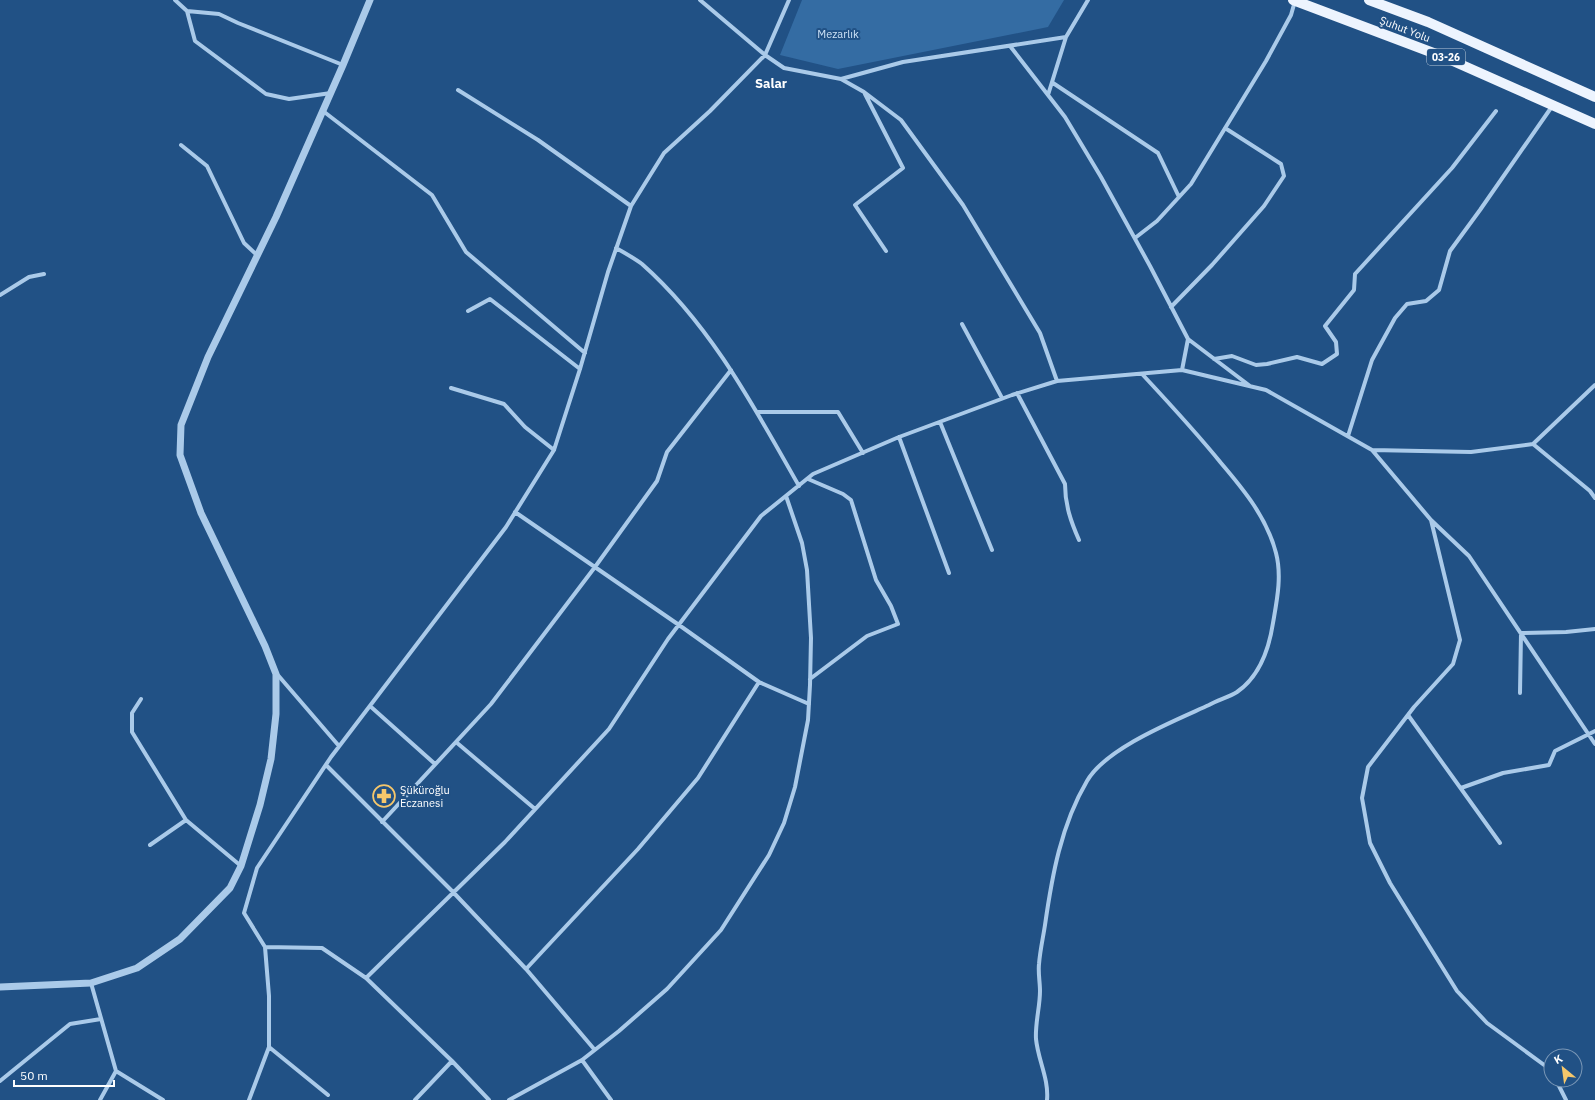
<svg xmlns="http://www.w3.org/2000/svg" width="1595" height="1100" viewBox="0 0 1595 1100" font-family="'IBM Plex Sans',sans-serif">
<rect width="100%" height="100%" fill="#215185"/>
<path fill="#346ca3" d="M802,0H1064L1048,27L838,69L780,55Z"/>
<g fill="none" stroke-linecap="round" stroke-linejoin="round">
<path stroke="#aacae9" stroke-width="4" d="M175,0L187,11L219,14L238,23L343,65
M700,0L765,55L784,68L841,79L903,62L1066,37L1088,0
M187,11L195,41L266,94L289,99L331,93
M1010,46L1065,117L1101,177L1150,266L1188,339L1182,370
M841,79L864,92L901,120L963,205L1040,333L1057,381
M1053,83L1158,153L1179,197
M458,90L538,140L631,206
M865,94L903,168L855,205L886,251
M1048,95L1066,37
M323,111L432,195L466,252L585,353
M181,145L207,166L244,243L258,256
M1135,238L1157,221L1191,184L1266,61L1291,15L1295,1
M616,248C625,253 634,258 642,264C711,325 754,407 799,486
M0,295L29,277L44,274
M1171,307L1212,265L1264,206L1284,176L1281,164L1225,128
M468,311L490,299L580,369
M962,324L1002,398
M1188,339L1250,386
M1214,359L1232,356L1256,365L1267,364L1297,357L1322,364L1337,354L1336,342L1325,326L1354,290L1355,274L1452,168L1496,111
M451,388L504,404L525,427L554,450
M1017,393L1065,484C1065,505 1071,522 1079,540
M757,412H838L863,453
M940,422L992,550
M1348,436L1372,360L1395,318L1407,304L1426,301L1439,290L1450,251L1480,210L1553,105
M899,437L949,573
M1533,444L1590,491L1595,498
M1372,450L1471,452L1533,444L1595,385
M808,479L843,494L851,500L876,580L891,606L898,624L867,636L810,679
M515,512L679,625L759,682L809,704
M1431,520L1469,556L1595,744
M277,674L339,746
M1520,693L1521,633L1566,632L1595,629
M141,699L132,713V732L186,820L241,866
M370,706L435,764
M1408,715L1500,843
M456,742L535,809
M326,765L453,892L526,969L594,1049
M1461,788L1503,773L1549,765L1555,751L1595,731
M382,822L491,704L595,567L657,481L667,452L731,370
M150,845L186,820
M265,947L322,948L366,978L452,1061L489,1100
M526,969L638,849L698,778L759,682
M366,978L505,842L609,729L668,639L761,516L813,474L899,437L1012,395L1057,381L1182,370L1266,390L1372,450L1431,520L1460,640L1453,664L1414,707L1368,767L1362,798L1370,843L1390,883L1457,991L1487,1023L1551,1070
M91,983L116,1071L163,1100
M269,1047L328,1095
M582,1060L611,1100
M1556,1080L1566,1100
M0,1081L70,1024L101,1019
M100,1100L116,1071
M249,1100L269,1047V996L265,947L244,913L257,868L331,757L506,527L554,450L580,369L608,272L631,206L664,153L710,111L765,55L789,0
M415,1100L452,1061
M509,1100L582,1060L619,1031L667,989L721,930L769,855L784,823L795,787L808,720L810,685L811,638L807,570L802,543L786,496
M1047,1100C1049,1079 1038,1060 1036,1039C1035,1023 1040,1007 1040,991C1040,982 1038,973 1039,964C1040,951 1043,938 1045,925C1052,876 1061,825 1087,781C1106,748 1174,721 1209,705C1218,700 1229,697 1237,692C1260,676 1269,649 1273,623C1277,600 1282,576 1276,553C1267,518 1244,490 1221,463C1196,432 1169,403 1142,374"/>
<path stroke="#aacae9" stroke-width="7" d="M0,987L91,983L137,968L180,939L230,888L241,866L260,805L271,759L276,714V674L265,646L201,513L180,455L181,425L208,357L276,217L343,65L370,0"/>
<path stroke="#edf4fe" stroke-width="10" d="M1293,0L1444,57L1595,124
M1369,0L1428,22L1595,97"/>
</g>
<defs>
<g id="pharmacy-ring" transform="scale(1.15)"><circle r="9.5" fill="#215185" stroke="#f6c76b" stroke-width="1.5"/><path d="M-2-6h4v4h4v4h-4v4h-4v-4h-4v-4h4Z" fill="#f6c76b"/></g>
</defs>
<g fill-rule="evenodd">
<use href="#pharmacy-ring" x="384" y="796"/>
</g>
<g text-anchor="middle" dominant-baseline="central" stroke-width="4" stroke-linejoin="round" paint-order="stroke">
<rect fill="#215185" stroke="#bccbda" stroke-width="1" x="1427" y="49" width="38" height="16" rx="3"/>
<g font-size="10" font-weight="bold" fill="#fff">
<text x="1446" y="57">03-26</text>
</g>
<g font-size="11" fill="#fff" stroke="#215185">
<text transform="translate(1405 29) rotate(21)">Şuhut Yolu</text>
</g>
<g font-size="11" fill="#cee3f7" stroke="#215185">
<text x="838" y="34">Mezarlık</text>
</g>
<g font-size="11" fill="#fff" stroke="#215185" text-anchor="start">
<text x="400" y="790">Şüküroğlu<tspan x="400" dy="13">Eczanesi</tspan></text>
</g>
<g font-size="13" font-weight="bold" fill="#fff" stroke="#215185">
<text x="771" y="83">Salar</text>
</g>
</g>
<g transform="translate(1563 1068) rotate(331)"><circle r="19" fill="#215185" stroke="#7a97b6"/>
<path d="M0-3L7 15L0 10L-7 15Z" fill="#f6c76b"/>
<text y="-6" font-size="11" font-weight="bold" text-anchor="middle" fill="#ffffff">K</text>
</g>
<path d="M14 1080v6h100v-6" fill="none" stroke="#ffffff" stroke-width="2"/>
<text x="20" y="1080" font-size="12" fill="#ffffff" stroke="#215185" stroke-width="3" paint-order="stroke">50 m</text>
</svg>
